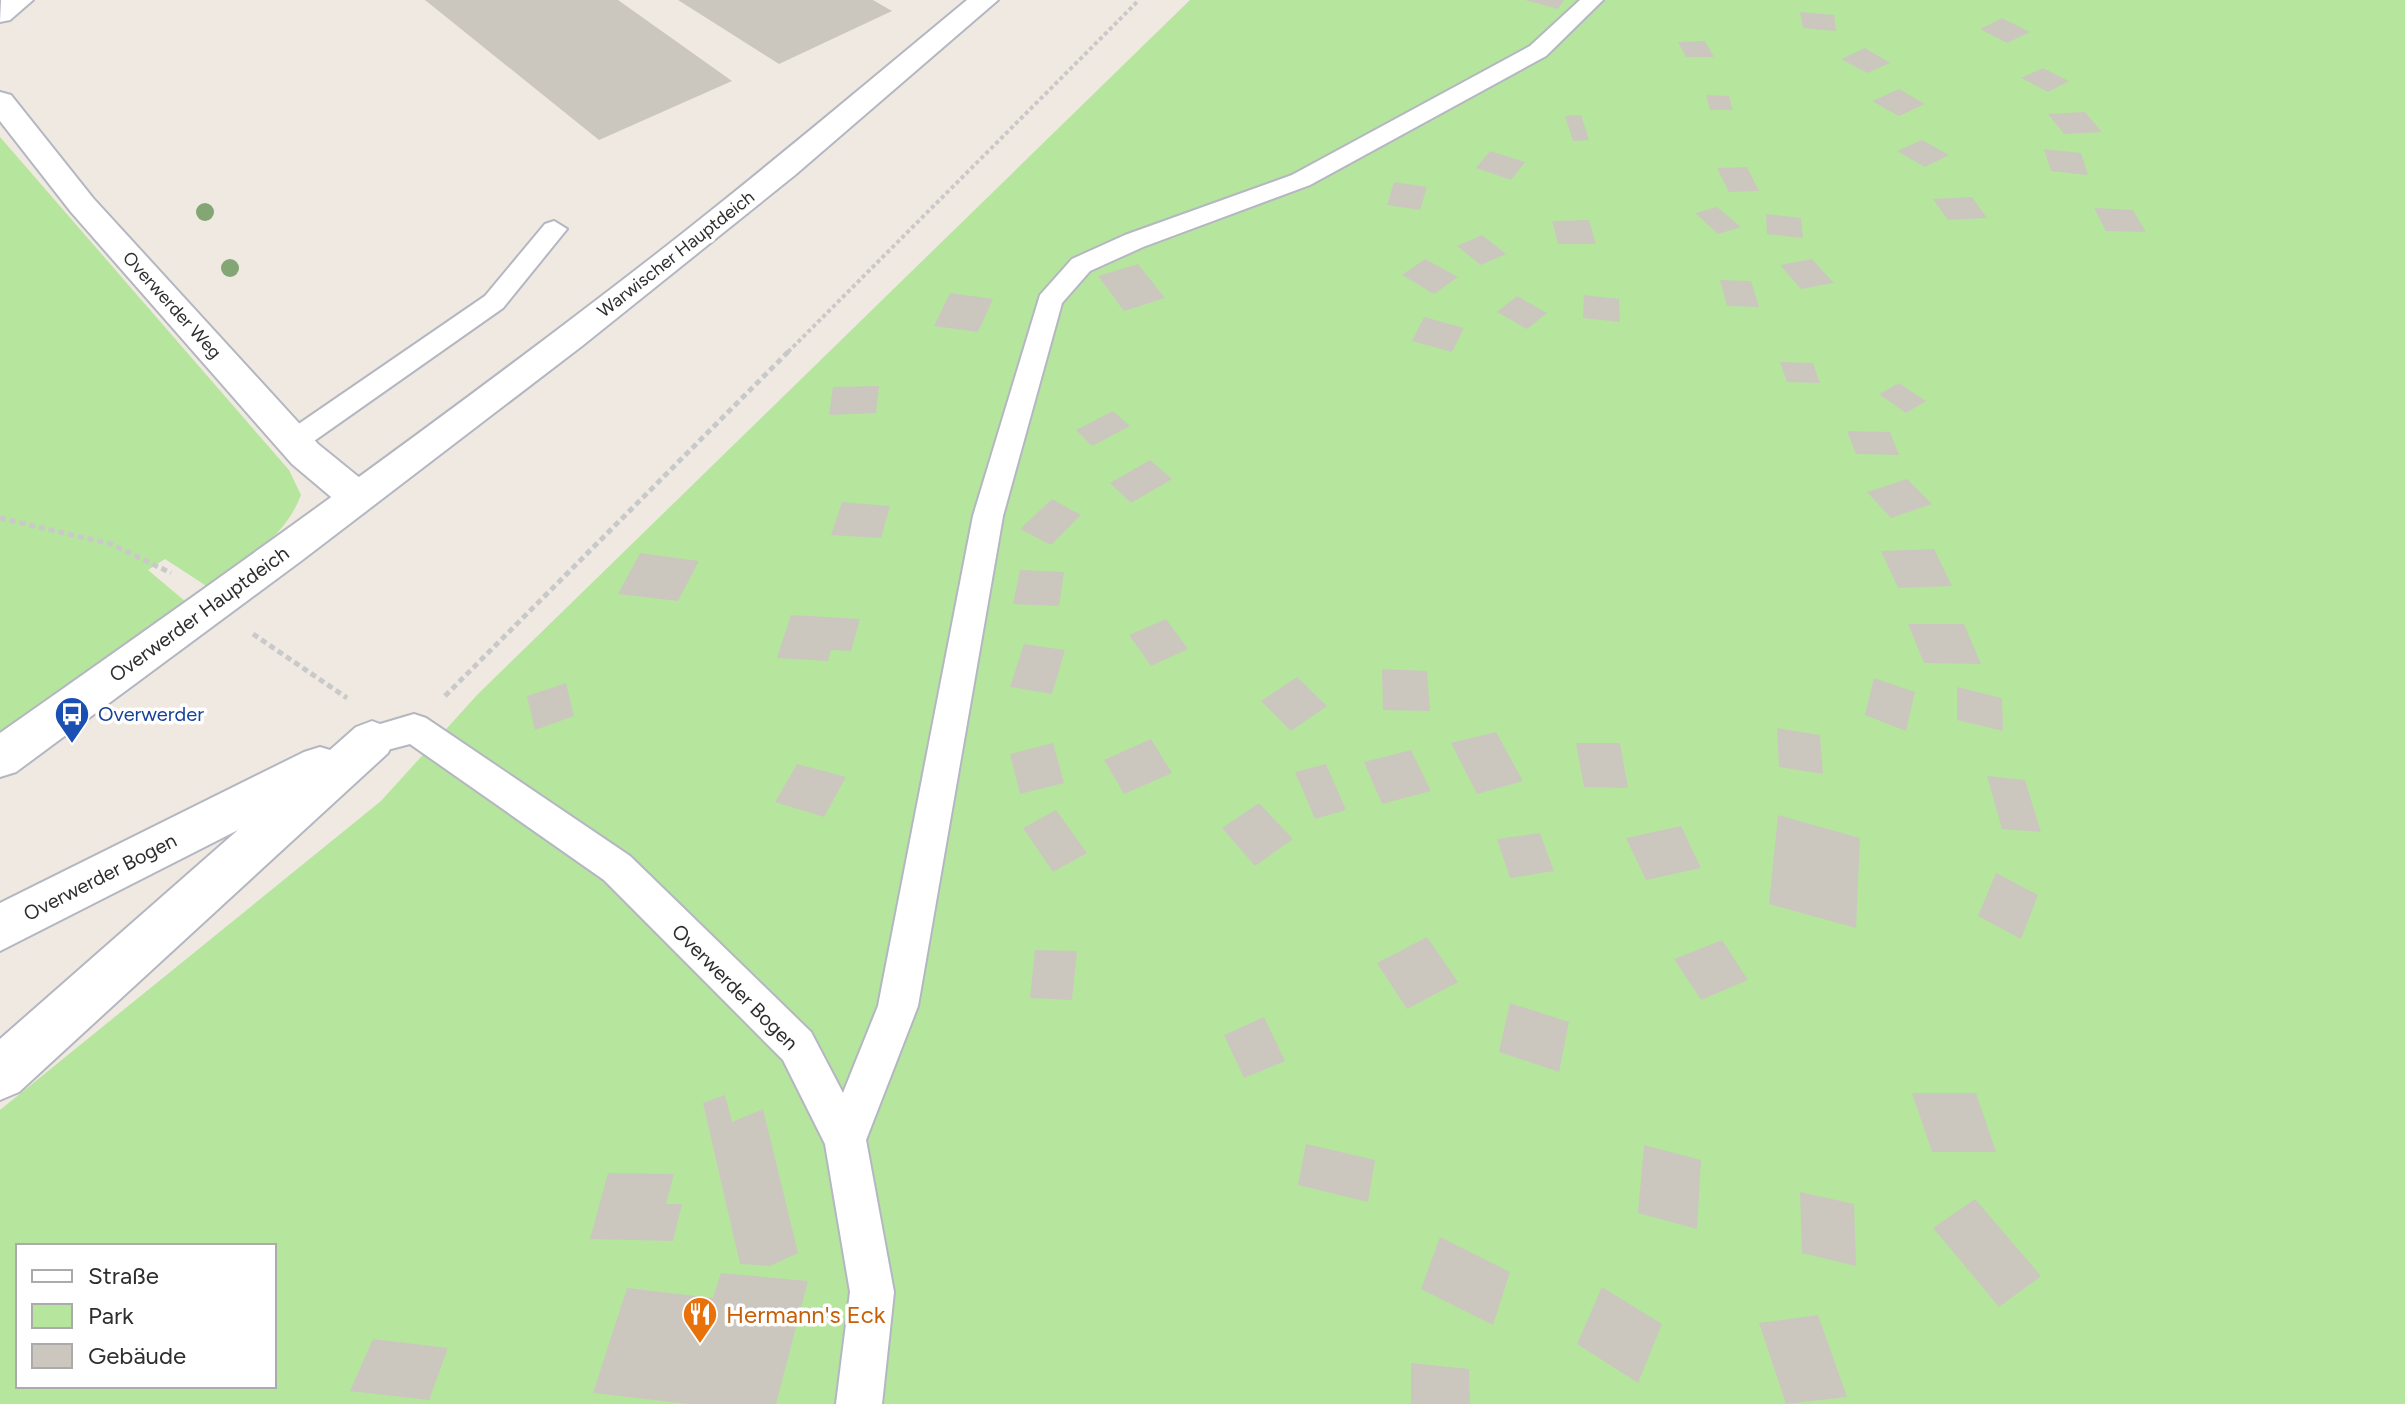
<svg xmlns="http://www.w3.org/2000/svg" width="2405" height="1404" viewBox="0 0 2405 1404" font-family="Figtree,sans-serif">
<rect width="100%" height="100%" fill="#efe9e1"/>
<path fill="#b6e59e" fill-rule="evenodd" d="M1190,0H2405V1404H0V1110L381,801L478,694ZM18,1246H274V1386H18Z
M0,137L289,470L301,495C285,538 244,561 208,587L165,559L148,570L186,602L0,732Z"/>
<path fill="#cbc7bf" d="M425,0H618L732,81L599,140Z
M678,0H873L892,11L779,64Z
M1525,0H1564L1558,9Z
M1800,12L1834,15L1836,31L1803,28Z
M2002,18L2030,32L2007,43L1980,29Z
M1705,41L1714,57H1686L1678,42Z
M1865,48L1890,63L1867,73L1841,59Z
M2043,68L2069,81L2048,92L2021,78Z
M1899,89L1925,104L1899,116L1872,101Z
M1706,95L1729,96L1733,110H1710Z
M2085,112L2102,132L2064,134L2048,114Z
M1581,115L1589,140L1573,141L1565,116Z
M1922,140L1949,155L1925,167L1897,151Z
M2044,149L2081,153L2088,175L2051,171Z
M1490,151L1525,162L1511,180L1476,168Z
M1747,167L1759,191L1729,192L1717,168Z
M1394,182L1427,187L1420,210L1387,205Z
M1972,197L1987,218L1948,220L1933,199Z
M1717,207L1741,227L1718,234L1695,213Z
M2094,208L2133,210L2146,232L2106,231Z
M1766,214L1801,218L1803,238L1767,234Z
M1589,220L1596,244H1558L1552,221Z
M1482,235L1506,254L1481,265L1457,246Z
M1425,259L1458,277L1434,294L1402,275Z
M1812,259L1834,283L1801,289L1780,265Z
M1138,264L1165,298L1124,311L1098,276Z
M1720,280L1751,281L1759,307L1727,306Z
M950,293L993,299L978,332L934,326Z
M1584,295L1619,299L1620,322L1583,318Z
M1517,296L1547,313L1527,329L1497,312Z
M1424,317L1464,328L1452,352L1412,341Z
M1780,362L1813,363L1820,383L1787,382Z
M1899,383L1926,401L1906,413L1879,394Z
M879,386L876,413L829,415L833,387Z
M1113,411L1130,426L1092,446L1076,430Z
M1847,431L1890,432L1899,455L1856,454Z
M1150,460L1172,479L1131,503L1110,483Z
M1907,479L1932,504L1891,518L1867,492Z
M1052,499L1081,515L1051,545L1020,529Z
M842,502L890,506L881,538L831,535Z
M1934,549L1952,586L1898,588L1881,551Z
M640,553L699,561L678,601L618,594Z
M1020,570L1064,572L1059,606L1013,604Z
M791,615L860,619L851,651L831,650L828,661L777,658Z
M1166,619L1188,649L1151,666L1129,635Z
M1908,624H1964L1981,664L1924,663Z
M1024,644L1065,650L1052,694L1010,687Z
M1382,669L1427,671L1430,711L1383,710Z
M1297,677L1327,706L1291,731L1261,701Z
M1874,678L1915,692L1906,731L1865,715Z
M566,683L574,716L535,730L527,696Z
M1957,687L2002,698L2003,731L1957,720Z
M1777,728L1820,735L1823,774L1779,767Z
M1496,732L1523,781L1477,794L1451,743Z
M1151,739L1172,773L1124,794L1104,760Z
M1053,743L1064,783L1020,794L1010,754Z
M1576,743H1620L1628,788L1584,787Z
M1411,750L1431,791L1382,804L1364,762Z
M797,764L846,777L824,817L775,802Z
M1326,764L1346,810L1315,819L1295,772Z
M1987,776L2025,780L2041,832L2002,829Z
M1259,803L1293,839L1255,866L1222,828Z
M1056,810L1087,853L1053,872L1023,828Z
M1778,815L1860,838L1856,928L1769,904Z
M1681,826L1701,868L1646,880L1626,838Z
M1540,833L1554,871L1510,878L1497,839Z
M1996,873L2038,895L2021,939L1978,916Z
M1427,937L1458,982L1407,1009L1377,963Z
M1722,940L1748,980L1701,1000L1674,959Z
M1035,950L1077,951L1072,1000L1030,998Z
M1510,1003L1569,1022L1559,1072L1499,1052Z
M1264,1017L1285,1061L1244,1078L1224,1035Z
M1912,1093H1976L1996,1152H1932Z
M725,1095L732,1122L763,1109L798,1253L770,1266L740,1264L703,1103Z
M1306,1144L1375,1160L1368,1202L1298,1185Z
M1644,1145L1701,1160L1697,1229L1638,1213Z
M608,1173L674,1174L666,1204H682L673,1241L590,1239Z
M1800,1192L1854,1204L1856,1266L1802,1253Z
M1975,1199L2041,1276L1999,1307L1933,1228Z
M1440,1237L1510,1272L1493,1325L1421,1289Z
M721,1273L808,1281L776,1404H689L593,1393L627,1288L713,1298Z
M1602,1287L1662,1324L1638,1383L1577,1344Z
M1818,1315L1847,1397L1786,1404L1759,1323Z
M373,1339L448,1348L429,1400L350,1391Z
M1411,1363L1469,1369L1470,1404H1411Z"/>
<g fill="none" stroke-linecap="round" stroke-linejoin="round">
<g stroke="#b4b7c1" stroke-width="4">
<path id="service" d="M1580,0H1603L1546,56L1310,185L1143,247L1090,271L1062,303L1003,516L918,1006L866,1140L894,1292L882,1404H836L850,1292L825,1144L783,1060L604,880L410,744L372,754L360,750L355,740L360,730L414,714L426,718L630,856L811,1032L843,1093L878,1006L973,516L1040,295L1072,259L1125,235L1292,175L1530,46Z
M554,221L567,229L503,308L304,448L294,451L284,448L279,441L284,434L485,296L545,224Z"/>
</g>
<g stroke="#b4b7c1" stroke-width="4">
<path id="minor" d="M33,0L10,20L0,22L1,0Z
M0,92L11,95L93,198L318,444L371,487L377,497L371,507L357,511L343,507L292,464L71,212L0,121Z
M372,721L388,727L394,740L388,753L19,1092L0,1100V1039L238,830L0,951V903L304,752L320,747L330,750L356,727Z"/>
</g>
<g stroke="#b4b7c1" stroke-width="4">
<path id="tertiary" d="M967,0H998L795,175L582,346L301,561L16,772L0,777V733C219,579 438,423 651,258C758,175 862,87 967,0Z"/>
</g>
<path stroke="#c9c9c9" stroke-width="4" stroke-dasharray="4 3" stroke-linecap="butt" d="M788,352L1139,0"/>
<path stroke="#c9c9c9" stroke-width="5" stroke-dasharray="6 4" stroke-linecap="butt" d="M0,518L111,544L171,573
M253,634L347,698
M445,696L790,350"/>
<use href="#service" fill="#fff" fill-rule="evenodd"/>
<use href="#minor" fill="#fff" fill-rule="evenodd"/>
<use href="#tertiary" fill="#fff" fill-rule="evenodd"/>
</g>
<g fill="#84a574">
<circle cx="205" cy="212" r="9"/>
<circle cx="230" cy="268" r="9"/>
</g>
<defs>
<g id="bus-pin" transform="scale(1.8)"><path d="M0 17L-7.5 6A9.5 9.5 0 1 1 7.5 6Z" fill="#1a4fb4" stroke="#fff"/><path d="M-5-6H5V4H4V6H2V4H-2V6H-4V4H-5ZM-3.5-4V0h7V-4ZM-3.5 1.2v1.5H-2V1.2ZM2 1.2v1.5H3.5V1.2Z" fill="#fff"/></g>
<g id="restaurant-pin" transform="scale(1.8)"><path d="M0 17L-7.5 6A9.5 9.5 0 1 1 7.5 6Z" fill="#e8710a" stroke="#fff"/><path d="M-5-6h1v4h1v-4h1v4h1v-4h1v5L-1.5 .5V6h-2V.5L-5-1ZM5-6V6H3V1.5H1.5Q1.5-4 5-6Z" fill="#fff"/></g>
</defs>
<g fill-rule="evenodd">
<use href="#bus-pin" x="72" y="714"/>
<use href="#restaurant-pin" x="700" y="1314"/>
</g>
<g text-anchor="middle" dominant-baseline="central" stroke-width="7" stroke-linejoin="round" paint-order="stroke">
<g font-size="18" fill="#2e2e2e" stroke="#fff">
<text transform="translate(676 254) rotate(-38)">Warwischer Hauptdeich</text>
<text transform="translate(172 305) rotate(48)">Overwerder Weg</text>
</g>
<g font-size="20" fill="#2e2e2e" stroke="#fff">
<text transform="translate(199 614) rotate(-36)">Overwerder Hauptdeich</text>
<text transform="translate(100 877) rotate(-27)">Overwerder Bogen</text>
<text transform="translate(735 987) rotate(45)">Overwerder Bogen</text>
</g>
<g font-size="20" fill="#164399" stroke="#fff" text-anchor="start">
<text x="98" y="714">Overwerder</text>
</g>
<g font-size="24" fill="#c56008" stroke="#fff" text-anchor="start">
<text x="726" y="1314">Hermann's Eck</text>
</g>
</g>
<rect x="16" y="1244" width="260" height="144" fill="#ffffff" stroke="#ababab" stroke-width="2"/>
<rect x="32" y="1270" width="40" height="12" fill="#ffffff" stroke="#ababab" stroke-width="2"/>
<text x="88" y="1284" font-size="24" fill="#2e2e2e">Straße</text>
<rect x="32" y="1304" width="40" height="24" fill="#b6e59e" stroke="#ababab" stroke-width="2"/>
<text x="88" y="1324" font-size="24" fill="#2e2e2e">Park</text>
<rect x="32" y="1344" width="40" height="24" fill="#cbc7bf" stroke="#ababab" stroke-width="2"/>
<text x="88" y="1364" font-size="24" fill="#2e2e2e">Gebäude</text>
</svg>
